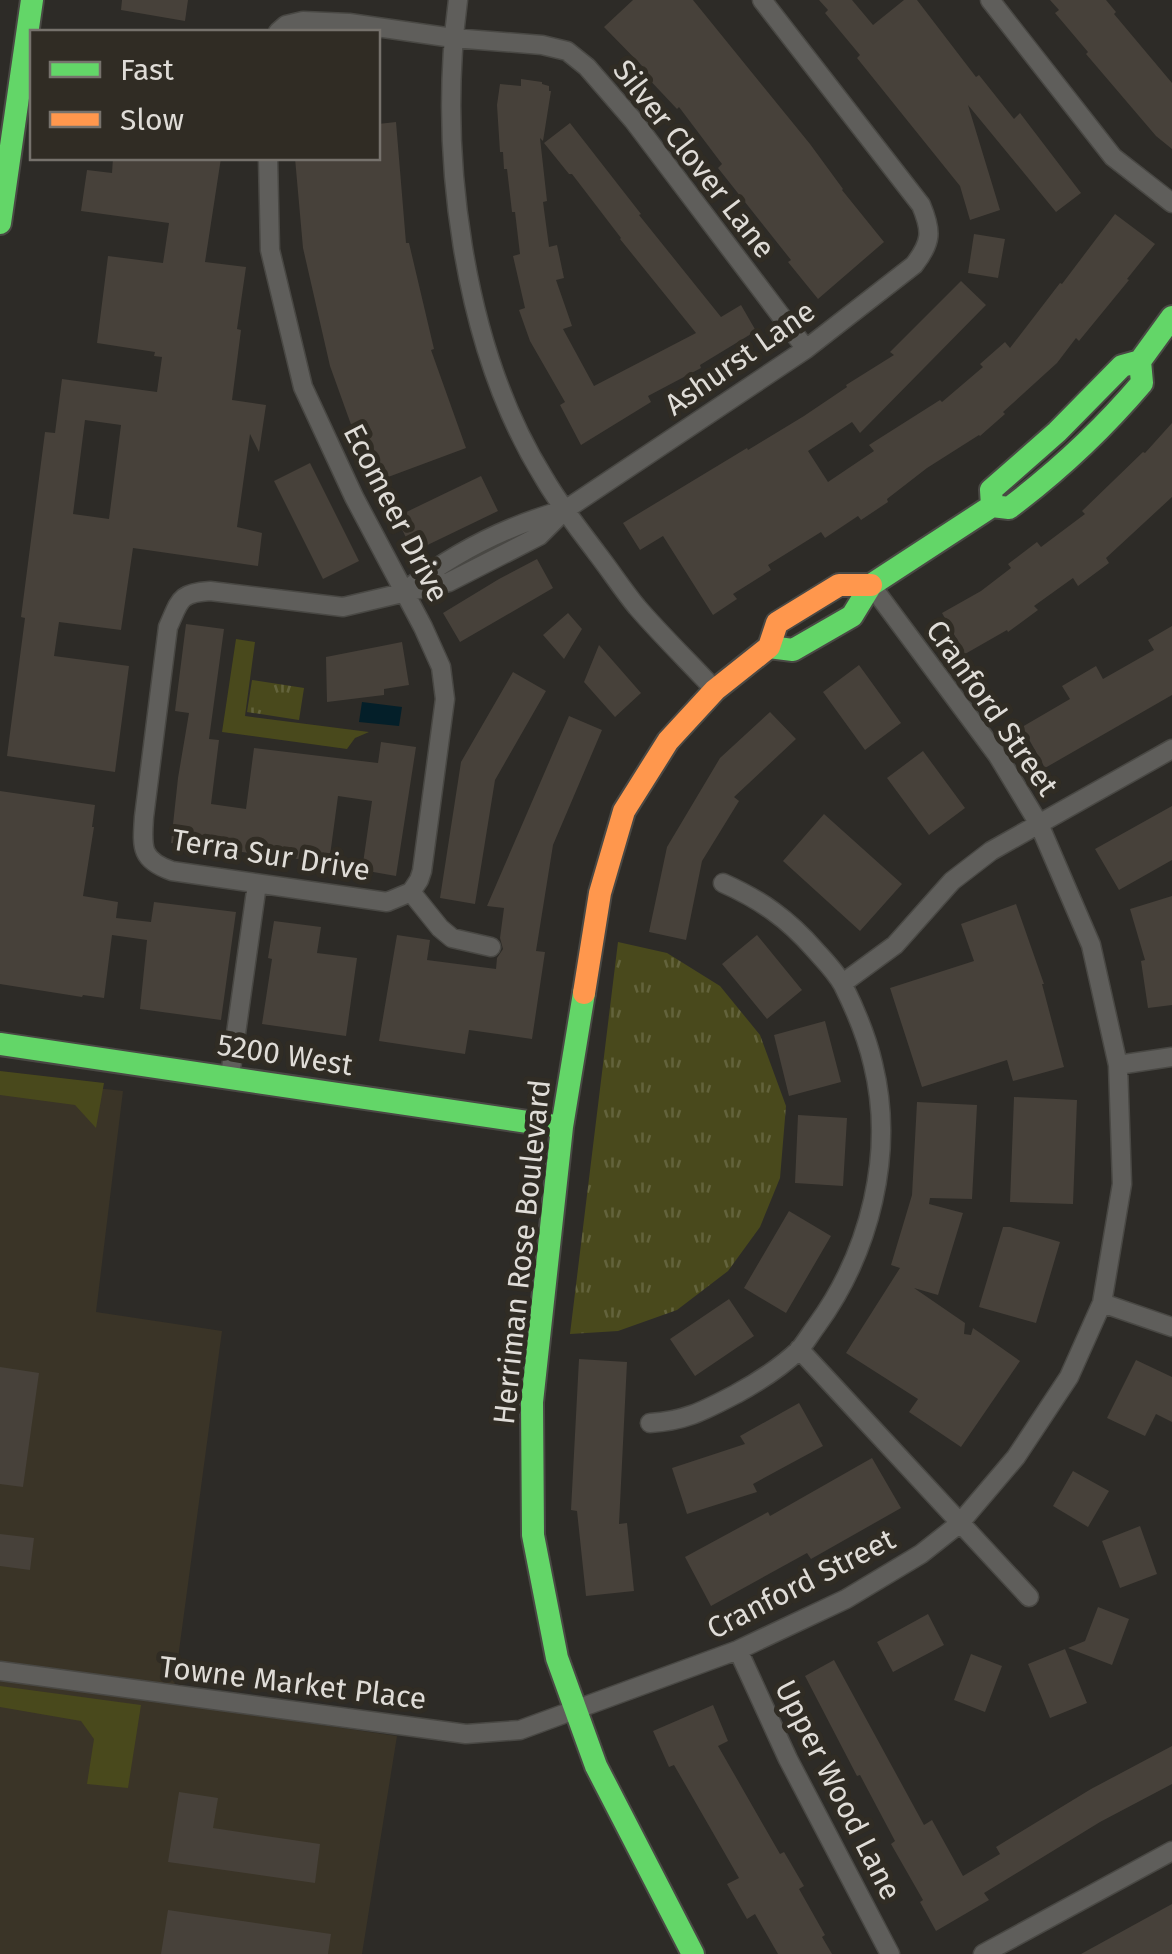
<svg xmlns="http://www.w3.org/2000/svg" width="1172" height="1954" viewBox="0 0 1172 1954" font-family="'Fira Sans',sans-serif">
<defs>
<pattern id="park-tufts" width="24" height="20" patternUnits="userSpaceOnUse" patternTransform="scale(2.5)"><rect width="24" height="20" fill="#49491c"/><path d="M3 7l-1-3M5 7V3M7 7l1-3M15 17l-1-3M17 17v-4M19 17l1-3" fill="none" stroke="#63633c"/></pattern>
</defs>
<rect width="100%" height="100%" fill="#2d2b27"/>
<path fill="#3a3427" d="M0,1077L123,1091L96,1312L222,1331L172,1703L397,1736L362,1954H0Z"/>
<path fill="#49491c" d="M236,639L255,642L245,716L369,732L355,738L347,749L222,732Z
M0,1071L104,1083L96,1128L75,1105L0,1095Z
M0,1686L141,1705L128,1788L87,1784L94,1739L81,1721L0,1707Z"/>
<path fill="url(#park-tufts)" d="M252,680L304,688L299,720L247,712Z
M618,942L667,953L720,986L760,1035L786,1106L780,1178L760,1227L728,1271L677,1310L618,1331L570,1334Z"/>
<path fill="#041f29" d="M362,702L402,707L399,726L359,722Z"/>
<path fill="#47413a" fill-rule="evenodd" d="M122,0H188L185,21L121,10Z
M633,0H693L810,144L843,189L842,190L884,242L818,299L788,262L791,260L718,168L722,164L679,107L677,109L645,75L648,72L604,27Z
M819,0H852L873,25L904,0H917L976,77L979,75L1014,119L1020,113L1081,193L1056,212L968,105L1000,210L970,220L960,186L857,58L860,55L825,13L828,10Z
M1050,0H1106L1116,12L1114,14L1172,83V149L1156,136L1086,54L1088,52L1055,13L1059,10Z
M521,79L542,82V84L549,86V91H551L543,141L540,138L547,201L543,202L549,247L557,245L564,278L556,280L572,326L563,329L594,386L696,333L620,239L621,238L572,174H569L544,143L570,123L641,214L639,215L721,317L741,305L756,331L700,365L701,368L648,396L651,402L581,445L560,405L565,402L530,341L519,310L525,308L513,256L520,254L515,212H512L507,169H504L503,152H500L497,105L500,84L521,86Z
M396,122L406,243H409L434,349L431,350L466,448L372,483L330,366L303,248L295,158H378V124Z
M113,158H221L205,262L246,267L237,329L241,330L232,400L266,405L259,452L250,434L237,527L262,533L258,566L133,548L121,630L59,622L54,656L129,666L115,772L7,756L25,618L21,617L45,432L55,433L62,379L157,392L162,357L154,356L155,352L97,343L108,256L163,263L169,223L81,211L87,170L112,173ZM85,420L121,425L109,519L73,514Z
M1115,214L1155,244L1127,279L1129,280L1079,341L1076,338L1057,363L1003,412L1005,414L980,436L979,435L927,468L887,499L888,502L861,520L858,516L825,538L821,532L768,565L771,570L733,594L737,599L713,615L663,536L640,550L623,523L747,448L748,450L804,416L847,387L846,385L894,355L890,352L961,281L986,305L860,433L852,422L808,451L828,482L874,451L869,445L940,400L942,402L983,367L980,364L1005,342L1010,348L1060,283L1062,284Z
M974,234L1005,239L998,278L968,273Z
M1172,423V497L1106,558L1109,563L1078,586L1073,578L1034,606L1038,610L1008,632L1007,630L965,654L942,613L981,591L1011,568L1008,564L1037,542L1041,547L1085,514L1082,511L1143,452L1145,453Z
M310,463L359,561L323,579L274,481Z
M481,476L498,511L413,552L396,517Z
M537,559L553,588L460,642L443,613L499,579Z
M568,613L582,629L564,659L543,635Z
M186,624L224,629L209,739L219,740L211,804L246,809L254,748L378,763L381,742L416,747L396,876L362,870L372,801L338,796L329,863L171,843L178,778L189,713L175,711Z
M1172,626V695L1045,768L1022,727L1070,699L1062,686L1096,666L1103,679L1154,650L1148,640Z
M402,642L409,685L384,689V695L327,702L326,657Z
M599,645L641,693L615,717L584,682Z
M859,665L901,723L865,750L823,692Z
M513,672L546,691L495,780L475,904L440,898L461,762Z
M770,712L796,739L734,797L739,801L702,861L686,940L649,932L667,847L720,758Z
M569,716L602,730L553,845L536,951L545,952L532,1039L469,1030L465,1054L379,1041L397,935L430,940L427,960L496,969L497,958L503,949L500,938L504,908L487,906Z
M923,751L965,808L929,835L887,778Z
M0,791L95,805L92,827H94L83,896L118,902L116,918L151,922L154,902L236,912L221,1020L140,1009L147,940L112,935L104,998L83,995L82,997L0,984Z
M1172,806V860L1119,890L1095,849Z
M824,814L902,884L860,931L783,861Z
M1172,896V1005L1148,1008L1141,961L1145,960L1130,909Z
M1016,904L1044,984H1042L1064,1067L1013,1081L1007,1060L922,1087L890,988L974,961L961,924Z
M274,921L321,927L317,953L357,958L346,1036L262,1024L272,959L268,958Z
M757,935L802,990L767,1019L722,964Z
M825,1021L841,1082L789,1096L774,1035Z
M1014,1097L1077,1100L1073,1204L1010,1202Z
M917,1102L977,1105L972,1199L930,1198L929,1204L963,1213L938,1295L914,1288L965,1323L964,1334L971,1335L973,1328L1020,1361L961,1447L909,1412L918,1399L846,1353L900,1268L891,1265L912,1195Z
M798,1115L847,1118L843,1186L795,1183Z
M789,1211L831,1236L786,1313L744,1288Z
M1003,1227H1010L1060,1242L1036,1323L979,1307Z
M729,1299L754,1336L695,1376L670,1339Z
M579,1359L627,1362L619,1524L627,1523L634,1591L586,1596L577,1511L571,1510Z
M1136,1360L1172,1377V1422L1156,1414L1145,1436L1107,1418Z
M0,1367L39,1373L23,1487L0,1484Z
M799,1403L823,1446L753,1484L757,1492L687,1514L672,1468L745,1444L740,1436Z
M872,1458L901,1508L811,1559L807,1553L711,1606L685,1557L768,1512L770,1516Z
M1073,1471L1109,1491L1088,1527L1053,1506Z
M1140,1526L1157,1574L1120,1588L1102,1541Z
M0,1534L34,1538L30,1570L0,1566Z
M1098,1607L1129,1619L1112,1665L1068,1648L1085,1641Z
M928,1614L944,1645L893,1672L877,1642Z
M1065,1649L1087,1703L1050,1718L1028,1664Z
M971,1654L1002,1666L985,1712L954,1700Z
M834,1660L924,1825L932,1820L963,1876L1000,1854L996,1847L1091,1789L1172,1746V1784L1100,1822L984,1893L989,1900L936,1931L920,1902L923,1900L891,1844L895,1841L860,1775L857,1776L805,1676Z
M713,1705L728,1741L718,1746L780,1854L784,1852L804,1886L799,1889L825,1935L822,1937L832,1954H778L755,1914L747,1919L727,1884L739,1878L674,1765L669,1767L653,1731Z
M179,1792L218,1798L213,1828L320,1844L315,1883L168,1862Z
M1172,1904V1954H1081Z
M168,1910L331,1934L328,1954H161Z"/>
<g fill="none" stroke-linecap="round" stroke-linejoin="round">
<g stroke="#494844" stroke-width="21">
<path id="street" d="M458,0C438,152 462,346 544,478C559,504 578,528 596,552C610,570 623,590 637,607C662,636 689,662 715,690
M990,0L1113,157L1172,203
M278,32L286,25L303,21L349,23L453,38L542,45L567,51L587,67L633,120L806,349
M268,158L270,250L303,387L354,497L423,627L441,667L445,699L422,871L419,880L411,892
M406,590C451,555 505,527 560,511
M411,892L387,902L172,871C140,860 142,847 144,817L168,627C180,601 178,593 210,591L343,607L449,582L539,536L565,510L806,349L914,265C932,242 932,231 921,205L762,0
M411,892L440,928L452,938L491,947
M843,983L895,945L952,881L991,851L1172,749
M1118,1065L1172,1057
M230,1076L257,884
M1102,1303L1172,1327
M799,1349L1029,1597
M650,1423C686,1421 705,1410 736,1394C758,1382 781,1367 799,1350C805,1343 811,1333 817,1325C870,1252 895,1153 873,1064C867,1038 855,1009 843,985C836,972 825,961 815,950C788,919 761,900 723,883
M738,1650L788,1759L890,1954
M0,1671L466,1734L520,1730L738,1650L846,1599L921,1554L959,1524L1016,1457L1069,1377L1102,1303L1122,1184L1118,1065L1091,945L1039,824L998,756L871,585
M983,1954L1172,1851"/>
</g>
<g stroke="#494844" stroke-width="26">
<path id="fast" d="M0,223L32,0
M992,506L991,490L1057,432L1122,366L1140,361L1172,317
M769,647L793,650L852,616L871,585L992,506L1009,508C1058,471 1102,430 1142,383L1140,361
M584,993L562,1127L532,1402L533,1535L557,1658L596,1766L693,1954
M0,1044L562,1127"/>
</g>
<g stroke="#494844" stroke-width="26">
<path id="slow" d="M584,993L600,893L624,811L668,741L715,690L769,647L777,623L839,585H871"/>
</g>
<use href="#street" stroke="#5f5e5b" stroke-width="18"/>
<use href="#fast" stroke="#63d668" stroke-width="22"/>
<use href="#slow" stroke="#ff974d" stroke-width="22"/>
</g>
<g text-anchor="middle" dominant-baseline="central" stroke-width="10" stroke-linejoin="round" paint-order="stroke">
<g font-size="30" fill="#dfdcd7" stroke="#302c24">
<text transform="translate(694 159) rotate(52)">Silver Clover Lane</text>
<text transform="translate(740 358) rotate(-35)">Ashurst Lane</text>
<text transform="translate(396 513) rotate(63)">Ecomeer Drive</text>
<text transform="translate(992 708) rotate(55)">Cranford Street</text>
<text transform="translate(271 855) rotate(9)">Terra Sur Drive</text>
<text transform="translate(285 1055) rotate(9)">5200 West</text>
<text transform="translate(522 1252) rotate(-84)">Herriman Rose Boulevard</text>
<text transform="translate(801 1584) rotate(-27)">Cranford Street</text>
<text transform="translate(293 1683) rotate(7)">Towne Market Place</text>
<text transform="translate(838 1790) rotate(63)">Upper Wood Lane</text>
</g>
</g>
<rect x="30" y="30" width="350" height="130" fill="#302c24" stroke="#76726c" stroke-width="2.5"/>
<rect x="50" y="62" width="50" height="15" fill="#63d668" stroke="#76726c" stroke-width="2.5"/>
<text x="120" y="80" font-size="30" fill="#dfdcd7">Fast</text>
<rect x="50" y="112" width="50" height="15" fill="#ff974d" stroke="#76726c" stroke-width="2.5"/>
<text x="120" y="130" font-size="30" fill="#dfdcd7">Slow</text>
</svg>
